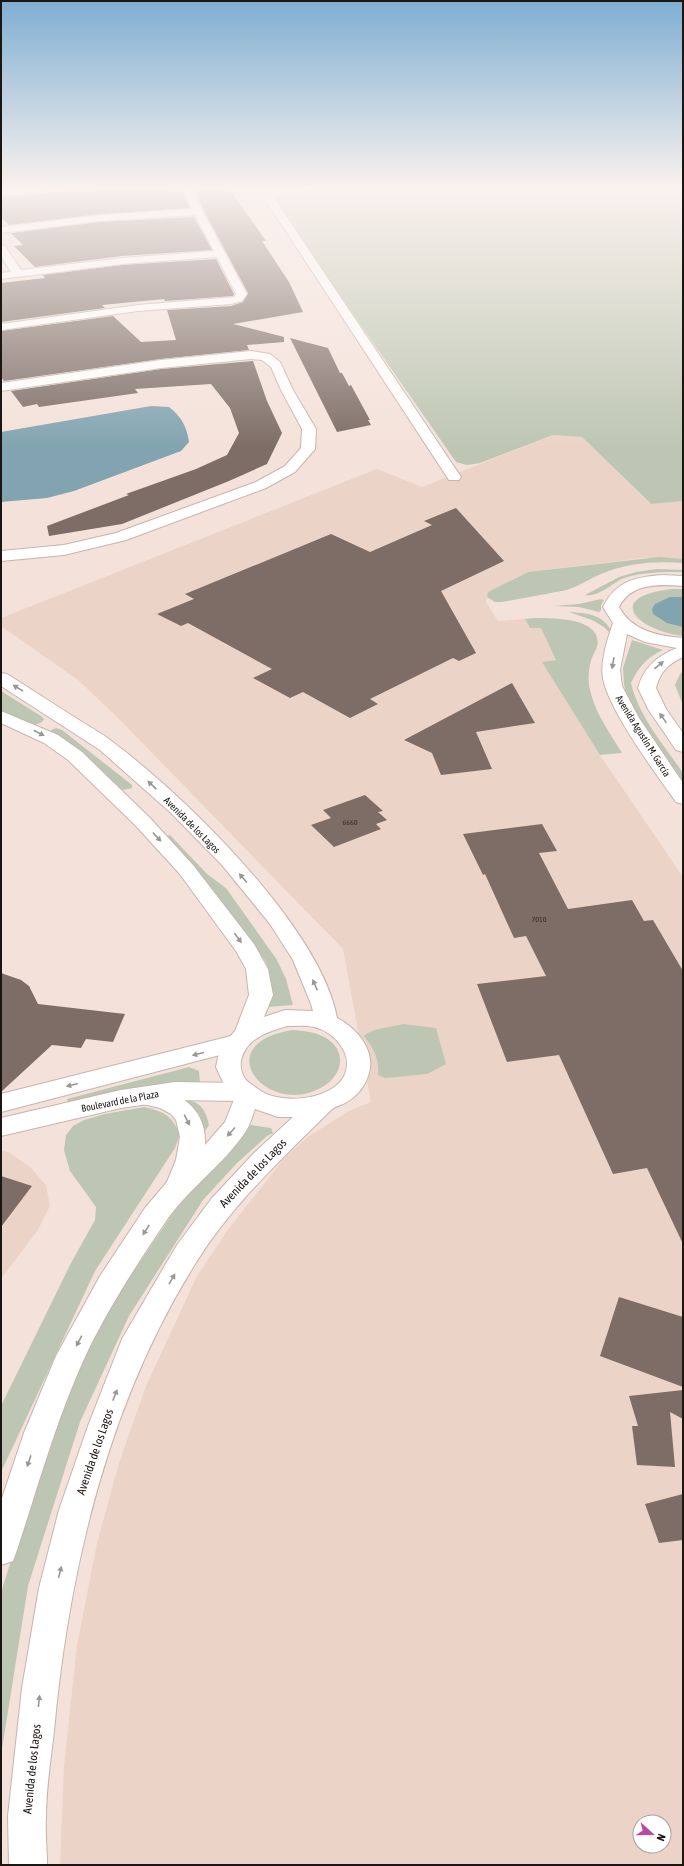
<svg xmlns="http://www.w3.org/2000/svg" width="684" height="1866" viewBox="0 0 684 1866" font-family="'Asap Condensed',sans-serif">
<rect width="100%" height="100%" fill="#f4e2da"/>
<path fill="#ecd3c7" fill-rule="evenodd" d="M553,435L582,437L650,504L683,501V559L643,558L528,572L513,579L487,597L486,602L498,621L525,619L530,628L541,627L556,660L543,662L600,755L683,877V1865H60L64,1766L77,1645L97,1543L119,1463L146,1386L197,1276L227,1231L285,1157L309,1136L349,1111L371,1102L343,949L118,718L78,680L1,626V618L377,469L422,487ZM640,1822H664V1846H640Z
M1,1150L10,1153L30,1167L46,1185L50,1206L38,1230L1,1279Z"/>
<path fill="#bdc6b3" d="M428,187H683V501L651,504L582,437L553,435L480,463L467,465L456,462L269,193Z
M659,557L683,559V563C655,561 627,563 601,574C589,579 579,586 567,590L502,602H495L487,597L488,592L528,572Z
M657,569L683,570V572C663,572 643,572 624,578C612,583 598,598 585,595L619,577L636,572Z
M671,589H683V636C636,630 604,597 671,589Z
M601,599L604,600L601,605V610L599,612L579,607L553,606L579,604Z
M569,612C587,613 603,614 612,632L610,633L604,627L592,620Z
M534,618C551,618 604,617 597,647C596,651 593,654 592,658C589,665 588,678 589,685C593,710 609,732 622,753L600,755L542,662L556,660L541,628H530L525,619Z
M632,640L663,650C647,657 638,668 631,683C639,717 664,745 683,773V784L636,714L626,696L624,684L623,668Z
M683,671V705L675,685L680,674Z
M1,691L41,716L44,719L42,722L32,726L1,713Z
M56,728L62,730L132,785V788L123,790L50,734L51,730Z
M170,835L207,874L226,888L277,960L286,979L293,1005L267,1007L268,982L266,962L226,909L167,836Z
M403,1024L436,1028L446,1064L427,1074L385,1078L378,1075C380,1060 373,1047 364,1036C374,1027 390,1028 403,1024Z
M293,1030C302,1031 311,1031 320,1035C345,1045 347,1071 324,1086C268,1121 205,1043 293,1030Z
M189,1067L199,1071L200,1083C187,1086 173,1082 160,1084C129,1088 98,1096 68,1103L67,1099Z
M185,1100C201,1101 206,1111 209,1125L203,1134L183,1102Z
M144,1107C165,1112 171,1115 180,1134L175,1148L95,1271L1,1472V1406L71,1263L95,1220L96,1207L70,1171L64,1150L66,1135L73,1126L84,1120L105,1114Z
M245,1124L271,1128L273,1133L267,1136L237,1163L203,1200L129,1316L80,1422L28,1586L1,1755V1595L3,1586L57,1416L106,1312L186,1194Z"/>
<path fill="#82a4b0" d="M151,406L169,407C181,416 187,427 189,442L181,451L74,491L47,498L1,502V432Z
M670,597H683V627L667,623L653,614L652,609L655,604Z"/>
<path fill="#7d6d66" d="M118,187H169L171,191L182,190L190,208L100,214L9,225L1,217V197Z
M228,187L266,241H262L289,282L303,312L233,324L284,337V342L247,345L249,350L161,359L4,381L1,377V331L113,316L141,342L176,340L167,310L231,306L243,302L248,293L204,211L195,189Z
M194,217L212,250L122,256L35,267L14,246L23,245L11,233L100,222Z
M216,259L234,294L233,296L165,301L164,299L102,305L105,308L1,322V283L45,278L43,275L122,265Z
M290,338L328,348L340,373H342L349,386L351,385L370,420H368L371,425L337,432Z
M253,361L267,401L282,433L267,464L229,481L122,524L49,536L47,526L129,495L126,494L196,469L227,455L239,433L230,408L211,384L135,389L138,393L39,407L37,404L23,407L11,391L161,369Z
M456,508L504,561L441,591L476,653L459,661L453,658L370,699L378,704L350,718L303,692L290,698L253,678L272,669L188,623L181,626L157,614L194,599L185,594L331,534L370,552L432,525L424,521Z
M512,683L535,723L476,732L492,769L441,775L432,753L404,740Z
M365,795L383,811L378,812L387,820L376,824L381,829L334,847L311,825L331,818L323,810Z
M542,824L557,851L539,853L568,909L632,900L644,921L653,920L683,971V1244L647,1168L613,1174L559,1055L507,1062L477,984L546,976L526,936L514,938L485,874L483,875L463,834Z
M1,973L21,980L29,986L38,1004L125,1014L113,1042L86,1039L81,1048L52,1045L1,1092Z
M1,1176L32,1186L1,1227Z
M619,1297L683,1317V1387L600,1356Z
M683,1390V1419L670,1412L675,1467L637,1465L632,1426H638L629,1396Z
M683,1494V1540L659,1543L645,1504Z"/>
<g fill="none" stroke-linecap="round" stroke-linejoin="round">
<g stroke="#c6b5ad" stroke-width="2">
<path id="street" d="M27,187H55L50,190L1,195V189Z
M182,187H192L203,212L247,294L242,301L231,304L138,311L1,330V324L138,305L234,297L236,294L217,257L122,264L1,279V273L11,272L1,256V245L5,246L21,270L122,258L214,251L195,215L100,221L1,233V227L100,215L192,209Z
M257,187H266L271,193L287,187H338L333,190L289,192L274,198L461,477L459,480H449L447,477Z
M251,351L270,354L280,362L293,390L316,429L315,449L295,472L266,488L126,540L64,555L1,561V551L64,545L116,533L256,482L285,466L301,448L302,429L281,390L271,367L262,360L251,359L161,368L1,391V383L161,360Z
M235,1035L243,1037L247,1043L243,1049L1,1112V1094Z
M175,1082L240,1083L249,1086L252,1092L249,1098L240,1101L175,1100L121,1108L1,1136V1118L121,1090Z"/>
</g>
<g stroke="#c6b5ad" stroke-width="2">
<path id="secondary" d="M662,575L683,576V586C659,584 631,583 619,607C632,631 658,636 683,638V657C668,664 660,672 656,688L666,709L683,733V752L676,750L648,709L638,688C644,667 657,656 677,648L645,642L627,634L620,670L622,686L639,718L683,783V804L676,802C656,774 608,709 603,678C600,661 608,638 613,623L603,607C616,581 635,577 662,575Z
M1,673L7,674C31,689 55,705 79,720C90,727 103,734 114,743C186,797 321,929 337,1018C358,1029 377,1052 368,1076C365,1086 357,1096 347,1102C342,1105 335,1106 331,1110C283,1158 233,1203 197,1261C109,1400 69,1568 54,1731C51,1759 46,1788 46,1817C45,1833 47,1849 47,1865H9L8,1816L22,1688L39,1588L59,1510L88,1426L122,1339L177,1245L212,1198L255,1152L293,1117H278L255,1109C252,1117 250,1125 246,1131C223,1166 187,1189 164,1224C135,1267 106,1312 84,1359C56,1421 38,1486 17,1550L13,1561L1,1565V1501L24,1433L56,1356L100,1276L145,1208L167,1182L176,1160L180,1137L176,1120L171,1114L160,1108L134,1102L131,1096L134,1090C143,1087 149,1088 158,1090C187,1094 207,1115 205,1145L225,1122L235,1097L227,1091L216,1067L220,1048L235,1031L249,995L246,969L236,951L179,873L136,826L68,760L44,743L1,723V711L58,735L82,752L150,818L193,865L254,944L268,969L273,995L264,1017L285,1010L313,1011L311,1004L293,960L270,924L222,865L171,813L100,750L1,686ZM287,1026C296,1026 306,1025 314,1027C335,1032 356,1056 343,1078C329,1101 278,1105 258,1089C254,1086 249,1083 246,1080C234,1065 244,1045 259,1037C267,1032 278,1029 287,1026Z"/>
</g>
<use href="#street" fill="#fff" fill-rule="evenodd"/>
<use href="#secondary" fill="#fff" fill-rule="evenodd"/>
</g>
<defs><path id="oneway-solid" d="M-6-.8H1V-3.2L6.5 0L1 3.2V.8H-6Z"/></defs>
<g fill="#999695">
<use href="#oneway-solid" transform="translate(613 663) rotate(99)"/>
<use href="#oneway-solid" transform="translate(659 665) rotate(-39)"/>
<use href="#oneway-solid" transform="translate(18 688) rotate(-149)"/>
<use href="#oneway-solid" transform="translate(663 718) rotate(-125)"/>
<use href="#oneway-solid" transform="translate(39 733) rotate(28)"/>
<use href="#oneway-solid" transform="translate(152 785) rotate(-137)"/>
<use href="#oneway-solid" transform="translate(157 837) rotate(47)"/>
<use href="#oneway-solid" transform="translate(243 878) rotate(-130)"/>
<use href="#oneway-solid" transform="translate(238 938) rotate(54)"/>
<use href="#oneway-solid" transform="translate(315 985) rotate(-114)"/>
<use href="#oneway-solid" transform="translate(198 1054) rotate(166)"/>
<use href="#oneway-solid" transform="translate(72 1085) rotate(166)"/>
<use href="#oneway-solid" transform="translate(187 1120) rotate(62)"/>
<use href="#oneway-solid" transform="translate(231 1132) rotate(132)"/>
<use href="#oneway-solid" transform="translate(146 1230) rotate(123)"/>
<use href="#oneway-solid" transform="translate(172 1279) rotate(-60)"/>
<use href="#oneway-solid" transform="translate(79 1341) rotate(118)"/>
<use href="#oneway-solid" transform="translate(115 1395) rotate(-69)"/>
<use href="#oneway-solid" transform="translate(29 1461) rotate(109)"/>
<use href="#oneway-solid" transform="translate(60 1572) rotate(-76)"/>
<use href="#oneway-solid" transform="translate(39 1701) rotate(-84)"/>
</g>
<linearGradient id="sky" x2="0" y2="1"><stop stop-color="#7faed2"/><stop offset="0.42" stop-color="#faf2ee"/><stop offset="1" stop-color="#faf2ee" stop-opacity="0"/></linearGradient>
<rect width="684" height="448" fill="url(#sky)"/>
<g text-anchor="middle" dominant-baseline="central" stroke-width="3" stroke-linejoin="round" paint-order="stroke">
<g font-size="8" fill="#342c28">
<text x="350" y="822">6660</text>
<text x="539" y="919">7010</text>
</g>
<g font-size="10" fill="#1c1613" stroke="#fff">
<text transform="translate(643 736) rotate(58)">Avenida Agustín M. García</text>
<text transform="translate(192 825) rotate(45)">Avenida de los Lagos</text>
<text transform="translate(120 1101) rotate(-11)">Boulevard de la Plaza</text>
</g>
<g font-size="12" fill="#1c1613" stroke="#fff">
<text transform="translate(253 1173) rotate(-46)">Avenida de los Lagos</text>
<text transform="translate(95 1452) rotate(-71)">Avenida de los Lagos</text>
<text transform="translate(32 1769) rotate(-84)">Avenida de los Lagos</text>
</g>
</g>
<rect width="684" height="1866" fill="none" stroke="#1c1613" stroke-width="4"/>
<g transform="translate(652 1834) rotate(111)"><circle r="19" fill="#ffffff" stroke="#a4a2a1"/>
<path d="M0-3L7 15L0 10L-7 15Z" fill="#ba47a2"/>
<text y="-6" font-size="11" font-weight="bold" text-anchor="middle" fill="#1c1613">N</text>
</g>
</svg>
